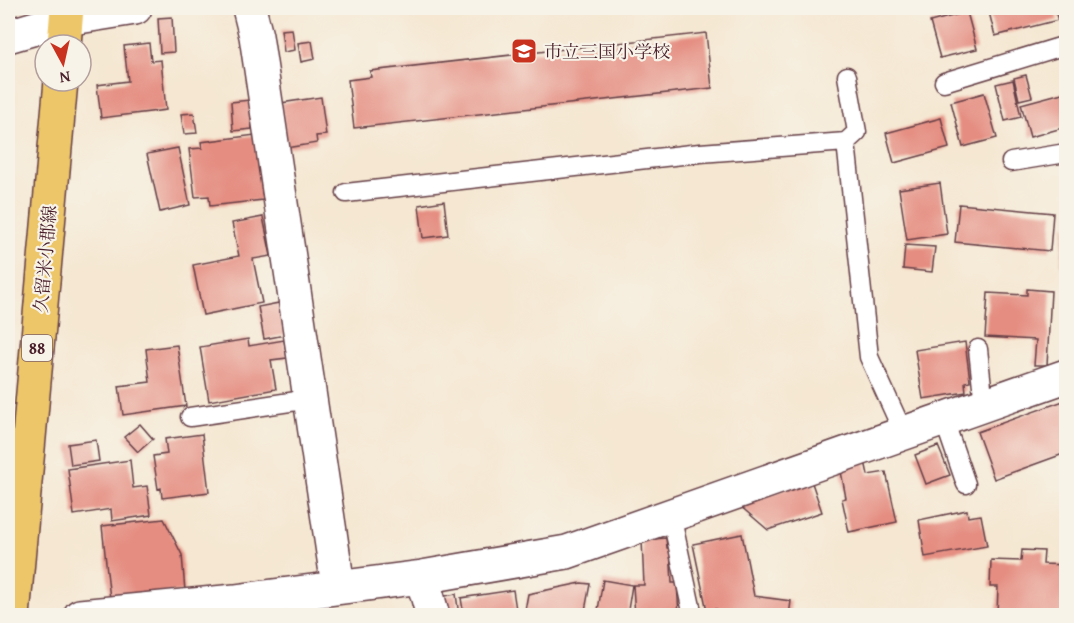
<svg xmlns="http://www.w3.org/2000/svg" width="1074" height="623" viewBox="0 0 1074 623" font-family="'Gentium Book Plus','Noto Serif JP',serif">
<rect width="100%" height="100%" fill="#f7f3e8"/>
<filter id="ink" filterUnits="userSpaceOnUse"><feTurbulence type="fractalNoise" baseFrequency=".0167" numOctaves="2"/><feDisplacementMap in="SourceGraphic" scale="12" xChannelSelector="R" yChannelSelector="G"/><feConvolveMatrix kernelMatrix="1 2 1 2 8 2 1 2 1" color-interpolation-filters="sRGB"/></filter>
<filter id="wash" filterUnits="userSpaceOnUse"><feTurbulence type="fractalNoise" baseFrequency=".008" numOctaves="4" result="noise"/><feDisplacementMap in="SourceGraphic" scale="24" xChannelSelector="R" yChannelSelector="G"/><feGaussianBlur stdDeviation="1.35" result="paint"/><feColorMatrix in="noise" values="0 0 0 0 0 0 0 0 0 0 0 0 0 0 0 0 0 1.4 0 .05"/><feComposite in="paint" operator="in"/></filter>
<g filter="url(#wash)">
<rect width="100%" height="100%" fill="#f5e7d1"/>
<g id="blocks">
<path fill="#e58d81" d="M384,8H407L408,11L385,14Z
M988,8H1054L1058,20L995,36Z
M1059,8H1066V22L1063,23Z
M967,12L977,49L940,58L930,22Z
M172,17L174,52L160,53L158,18Z
M292,29L295,50L284,52L281,30Z
M706,33L712,88L354,128L348,80L371,77L370,71Z
M312,41L315,59L301,62L298,43Z
M149,43L151,61L161,60L166,110L101,118L97,85L128,81L124,46Z
M1026,75L1032,97L1019,100L1014,78Z
M1013,80L1021,117L1005,121L996,84Z
M1066,92V127L1030,137L1021,104Z
M984,93L997,138L963,147L951,102Z
M321,97L326,135L316,136L317,143L287,148L281,103Z
M250,100L252,129L233,131L231,102Z
M194,113L197,133L184,134L181,114Z
M941,118L949,148L894,163L886,133Z
M255,135L263,200L210,206L209,196L195,197L189,149L202,148L201,142Z
M178,148L190,205L160,212L147,154Z
M940,183L947,234L907,240L899,189Z
M444,201L448,235L423,238L419,205Z
M959,204L1053,213L1050,251L955,242Z
M263,217L271,256L253,259L262,303L203,315L193,265L239,256L232,223Z
M1064,225L1066,226V266H1061Z
M905,245L935,247L932,272L903,269Z
M1027,289L1051,291L1047,365H1034L1036,340L985,337L988,293L1027,295Z
M279,303L285,335L264,339L258,307Z
M248,339L249,346L284,340L287,358L271,360L276,389L209,401L200,347Z
M965,342L970,381L965,382L966,392L923,399L915,350Z
M177,345L186,406L123,415L119,386L150,382L146,349Z
M1066,400V453L994,479L977,432Z
M140,424L153,439L138,452L124,437Z
M202,434L209,492L162,498L161,488L158,489L153,456L167,454L165,439Z
M96,440L99,461L71,465L68,444Z
M938,446L950,475L926,484L915,455Z
M130,460L133,488L147,486L151,515L112,521L111,509L74,515L68,469Z
M865,461L868,475L886,472L897,522L849,532L842,499L846,498L840,466Z
M811,480L822,512L768,530L739,505Z
M967,510L968,517L981,515L987,546L925,557L919,520Z
M164,519L182,555L185,591L110,599L102,526Z
M742,534L754,596L791,601L789,616H745L746,612L717,616L716,609L707,611L693,544Z
M666,538L667,548H670L672,583H677L679,616H635L633,585H644L642,540Z
M1022,550L1044,551L1043,564L1066,565V616L997,615L998,587H990L991,560L1021,561Z
M603,580L632,585L627,616H597Z
M581,583L590,584L584,616H524L528,594Z
M513,590L517,616H464L461,598Z
M456,594L459,616H448L445,596Z"/>
</g>
</g>
<g filter="url(#ink)">
<use href="#blocks" fill-opacity="0" stroke="#643d44" stroke-width="1.5"/>
<g fill="none" stroke-linecap="round" stroke-linejoin="round">
<g stroke="#643d44" stroke-width="21">
<path id="service" d="M847,76L857,132L846,142L869,357L904,434
M944,82L1066,45
M1011,162L1066,153
M346,193L700,153L846,142
M978,349L984,405
M190,417L310,399
M944,420L966,484
M671,515L693,616"/>
</g>
<g stroke="#643d44" stroke-width="36">
<path id="minor" d="M249,8L256,36L338,586
M8,36L66,19L135,8
M422,577L433,616
M80,616L235,601L422,577L567,552L1066,376"/>
</g>
<g stroke="#643d44" stroke-width="36">
<path id="primary" d="M64,45L67,8
M13,616L61,81"/>
</g>
<use href="#service" stroke="#fff" stroke-width="18"/>
<use href="#minor" stroke="#fff" stroke-width="33"/>
<use href="#primary" stroke="#ecc669" stroke-width="33"/>
</g>
</g>
<defs>
<g id="school-square" transform="scale(1.35)"><rect x="-9" y="-9" width="18" height="18" rx="4" fill="#c8321e" stroke="#f7f3e8"/><path d="M0-5L7-2L0 1L-7-2ZM-4 1L0 2.5L4 1V4Q0 6-4 4Z" fill="#fff"/></g>
</defs>
<g fill-rule="evenodd">
<use href="#school-square" x="524" y="51"/>
</g>
<g text-anchor="middle" dominant-baseline="central" stroke-width="4.5" stroke-linejoin="round" paint-order="stroke">
<rect fill="#f7f3e8" stroke="#7e5f64" stroke-width="1.5" x="22" y="335" width="30" height="26" rx="4.5"/>
<g font-size="16" font-weight="bold" fill="#4a1f2b">
<text x="37" y="348">88</text>
</g>
<g font-size="18" fill="#4a1f2b" stroke="#f7f3e8" text-anchor="start">
<text x="544" y="51">市立三国小学校</text>
</g>
<g font-size="18" fill="#4a1f2b" stroke="#f7f3e8">
<text transform="translate(45 259) rotate(-85)">久留米小郡線</text>
</g>
</g>
<rect width="1074" height="623" fill="none" stroke="#f7f3e8" stroke-width="30"/>
<g transform="translate(63 63) rotate(172)"><circle r="28" fill="#f7f3e8" stroke="#b29e9c" stroke-width="1.5"/>
<path d="M0-4.5L10 22L0 15L-10 22Z" fill="#c8321e"/>
<text y="-9" font-size="16" font-weight="bold" text-anchor="middle" fill="#4a1f2b">N</text>
</g>
</svg>
